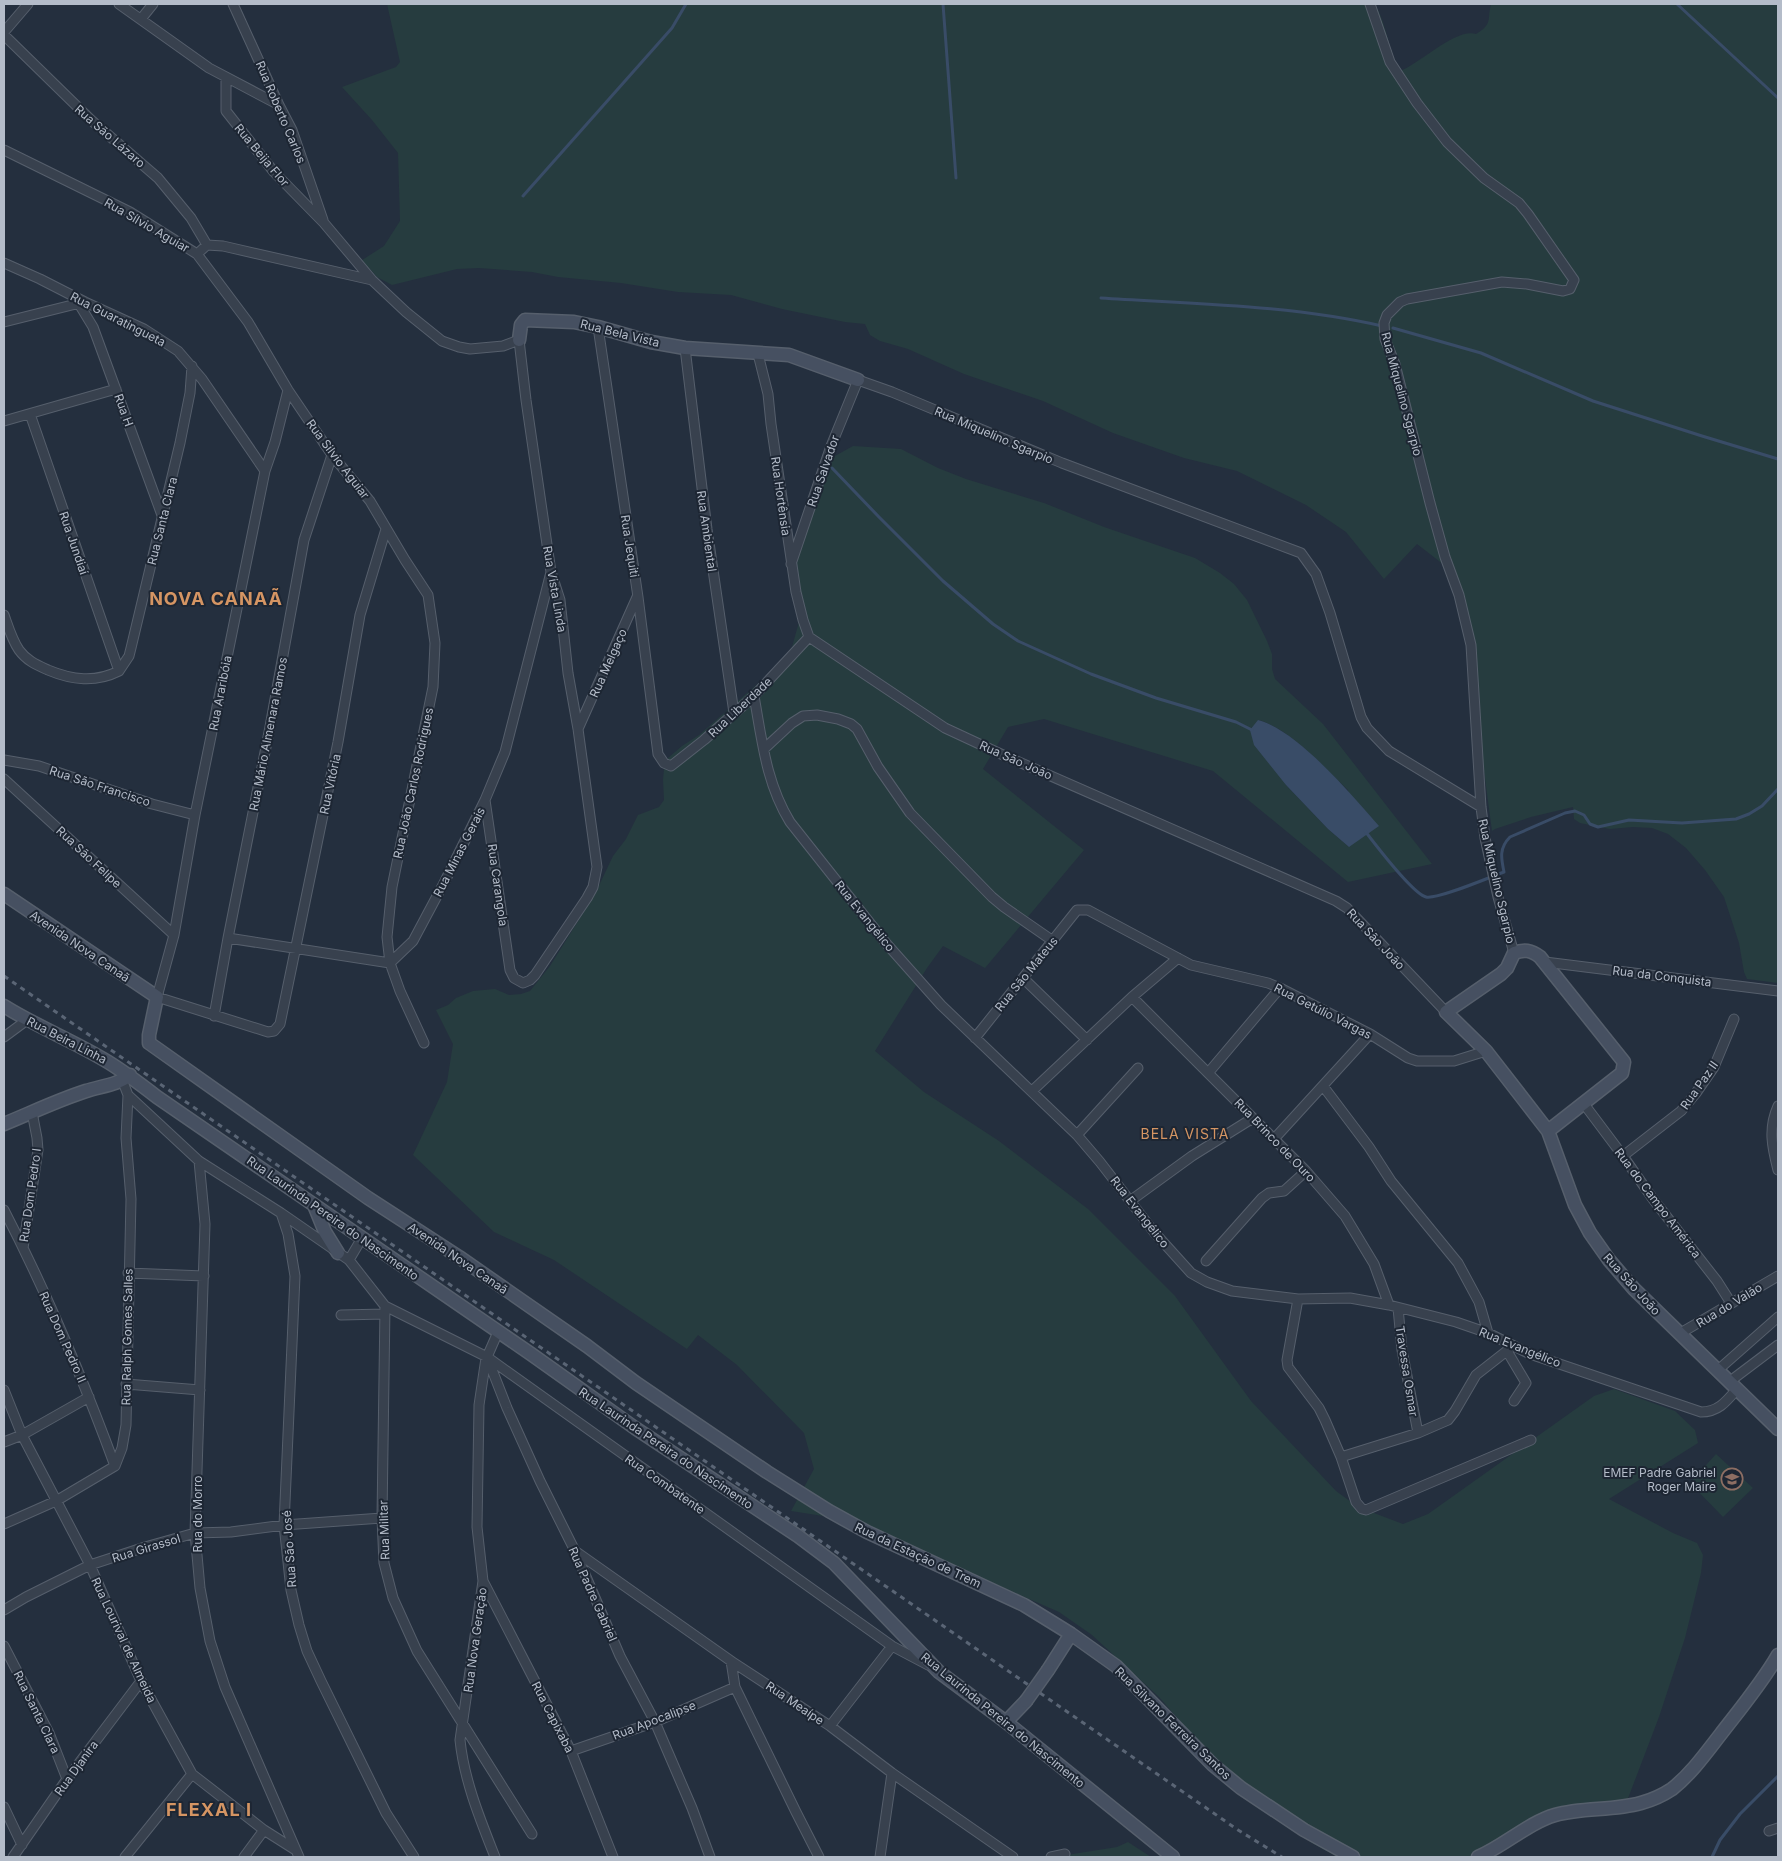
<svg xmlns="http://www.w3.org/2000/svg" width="1782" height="1861" viewBox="0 0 1782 1861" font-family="Inter,sans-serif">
<rect width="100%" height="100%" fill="#242f3e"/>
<path fill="#263c3f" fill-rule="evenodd" d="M387,4H1375C1387,25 1388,50 1400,71C1420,64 1455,28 1476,34C1493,24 1487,20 1491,4H1778V983L1747,979L1744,972L1739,943L1724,897L1705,870L1686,848L1668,834L1652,828L1633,827L1610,829L1580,823L1574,819L1573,807L1531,817L1495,829L1492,831L1459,583L1448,568L1417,544L1384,579L1346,532L1306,505L1237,471L1184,458L1113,433L1043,401L964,374L908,349L880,341L870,335L865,324L845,322L782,309L731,295L678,292L621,283L558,277L532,272L479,268L457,269L392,285L377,277L371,270L359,262L384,246L400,221L398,153L372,120L342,87L396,67L400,62Z
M853,446L901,449L938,468L966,479L1044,503L1104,527L1195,558L1220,573L1234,584L1247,600L1267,641L1272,654V669L1275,679L1323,724L1432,864L1348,882L1213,771L1044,719L1008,727L983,769L1084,850L985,968L943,946L927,968L875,1051L924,1092L999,1141L1088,1209L1175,1296L1251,1401L1336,1491L1358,1507L1403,1524L1428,1514L1594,1396L1614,1389L1675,1411L1695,1430L1698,1443L1609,1499L1673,1533L1697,1543L1703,1555L1701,1573L1685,1638L1659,1717L1627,1801L1581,1806L1471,1857H1337L1312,1843L1287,1824L1224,1771L1159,1697L1092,1635L1059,1612L945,1562L855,1521L791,1511L814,1469L804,1433L737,1365L698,1335L687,1349L554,1260L494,1232L413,1155L447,1082L453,1044L436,1010L448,1005L456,998L473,991L495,989L509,995L521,994L530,991L550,966L595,894L613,856L626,839L638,815L659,807L664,800L663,780L664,769L668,758L682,746L699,735L786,659L792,647L799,622V578L796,561L798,533L806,505L826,461ZM1258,720C1291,729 1323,767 1348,790L1349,847L1328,829L1286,785Z
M1716,1454L1753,1488L1723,1517L1690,1483Z
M1128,1842L1151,1857H1054L1117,1847Z"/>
<path fill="#394c67" d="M1258,720C1298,731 1352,795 1379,826L1349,847L1328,829L1286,785L1254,745L1250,730Z"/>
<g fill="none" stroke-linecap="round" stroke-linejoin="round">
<path stroke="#394c67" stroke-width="3" d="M943,4L956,178
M1677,4L1778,98
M523,196L672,28L686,4
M1101,298C1195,304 1290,305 1382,326
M1393,328L1481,353L1593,401L1702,436L1778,459
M832,468L878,516L943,581L993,624L1018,641L1091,674L1156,698L1236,722L1252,730
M1365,831C1375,844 1412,893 1426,897C1437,900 1490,877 1504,872C1501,858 1499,848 1510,837L1565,813L1575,811L1584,815L1590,824L1598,827L1629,820L1682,823L1736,819L1749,814L1762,806L1778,789
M1777,1125L1778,1149
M1712,1857L1720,1840L1740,1814L1778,1776"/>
<g stroke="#565f6c" stroke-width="11">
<path id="street" d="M119,4L209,68L279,105
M233,4L279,105L292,130L323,220
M1370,4L1390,62L1417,103L1447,142L1484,178L1519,203L1528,214L1574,280L1570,289L1563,291L1527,284L1502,282L1407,299L1400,302L1387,315L1384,323L1385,339L1395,364L1430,503L1445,557L1459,595L1471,645L1481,807L1485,838L1498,897L1514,953
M141,19L153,4
M4,32L28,4
M4,35L91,120L158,178L191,218L207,245
M226,77V111L274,172L324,223L372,280L406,312L442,341L459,347L470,349L503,346L519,340L526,400L551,572L560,600L568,673L578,729L597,867L593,887L587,898L535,975L530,980L523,983L514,978L510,970L485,800
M4,150L130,212L197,254L248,322L288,390L332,455L370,501L405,560L428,595L435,643L433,687L392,887L387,937L390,963L400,991L424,1043
M197,254L207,245L223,246L372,280
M4,263L40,279L85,302L144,329L178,351L202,379L265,471
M79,304L93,327L163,518
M4,322L84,302
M598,327L638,597L658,754L664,763L671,766L704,740L754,696L809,637
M685,348L707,529L734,713
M758,354L768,394L771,424L796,592L803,620L809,637
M288,390L275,442L265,471L195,815L174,935L157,997L268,1032L274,1031L280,1024L338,742L360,615L386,529
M30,414L119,671
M4,421L116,389
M791,564L831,446L858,380L892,392L1062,463L1301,553L1316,574L1330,613L1361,717L1367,728L1389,751L1481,807
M4,615C8,626 12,640 19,650C27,661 37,665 48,670C72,680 95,683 119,671
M809,637L945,728L1003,755L1336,901L1347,908L1446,1012
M119,671L129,656L131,648L180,443L190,393L192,366
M754,696C762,740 766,783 790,822L885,942L941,1005L1077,1135L1100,1162L1154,1232L1191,1273L1207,1282L1232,1291L1298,1299L1350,1298L1389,1305L1456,1322L1488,1333L1530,1354L1701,1412C1718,1412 1726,1402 1737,1389
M578,729L637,597
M764,749L792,723L803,716L817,715L838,719L851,724L857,729L878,767L910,813L992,897L1004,907L1053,941
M4,760L39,766L152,804L195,815
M4,779L174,935
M228,938L390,963L413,941L445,881L485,800L505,752L551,572
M1545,962L1778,991
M1023,978L1087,1040
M1132,997L1306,1171L1345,1216L1374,1264L1389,1305
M214,1016L228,938L269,732L304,540L332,455
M4,1037L27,1020
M975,1038L1077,910H1088L1191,965L1268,983L1280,988L1370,1034L1408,1058L1417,1061H1454L1486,1051
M1209,1072L1280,988
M1323,1086L1369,1147L1391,1181L1458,1263L1479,1302L1488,1333
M1032,1091L1132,997L1178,958
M128,1095L199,1161L281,1213L349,1260L385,1306L382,1518L384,1563L393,1598L417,1651L532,1834
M1584,1104L1623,1156L1653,1199L1717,1281L1731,1303
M1778,1106C1768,1128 1772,1147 1778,1170
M1077,1135L1138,1068
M1274,1139L1370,1034
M1623,1156L1681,1111L1696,1093L1714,1067L1734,1019
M199,1161L205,1224L195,1533L200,1588L210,1641L225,1687L299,1857
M1130,1201L1192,1156L1253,1118
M4,1210C47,1293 83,1379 115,1466
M281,1213L288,1234L295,1276L284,1525L291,1590L299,1625L307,1651L321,1681L386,1813L414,1857
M23,1248L38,1150L37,1138L32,1112
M349,1260L362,1238
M1206,1261L1262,1198L1269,1193L1284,1191L1306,1171
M128,1273L204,1276
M1298,1299L1287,1360L1288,1367L1319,1408L1325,1420L1341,1457L1356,1502L1362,1509L1366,1510L1531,1440
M385,1306L487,1357L892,1646L928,1665
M1398,1308L1402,1350L1418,1433
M341,1315L385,1314
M498,1332L487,1357L507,1408L540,1481L575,1551L620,1656L655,1722L692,1808L710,1857
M1679,1334L1778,1276
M1507,1351L1526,1383L1514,1401
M486,1358L479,1405L477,1527L483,1581L460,1740C464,1780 480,1819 495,1857
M1718,1370L1778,1317
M1729,1382L1778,1345
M126,1384L200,1390
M4,1390L22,1435L90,1565L141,1681L192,1774L264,1830L294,1849
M4,1442L22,1435L89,1397
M1341,1457L1418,1433L1448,1420L1455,1411L1476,1375L1513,1346
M4,1524L56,1501L115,1466L122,1448L126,1425L131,1199L126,1138L128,1095L123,1082
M575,1551L731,1661L830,1726L892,1773L1013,1857
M483,1581L571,1751L613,1857
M4,1610L26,1597L90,1565L145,1547L195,1533L231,1532L284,1525L382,1518
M4,1646L49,1733L67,1779
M731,1661L735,1687L796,1812L819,1857
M830,1726L892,1646
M571,1751L655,1722L735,1687
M4,1807L22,1845
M1769,1831L1778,1828
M13,1857L67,1779L141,1681
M125,1857L192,1774
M244,1857L264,1830
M880,1857L892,1773
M1051,1857L1065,1854"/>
</g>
<g stroke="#565f6c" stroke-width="15">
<path id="secondary" d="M519,340L521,325L525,320L574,322L598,327L651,342L685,348L789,355L858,380
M4,894L157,997L149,1035V1043L368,1198L459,1257L587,1346L636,1383L767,1472L829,1511L867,1532L1024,1605L1071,1634L1116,1666L1213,1765L1241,1788L1304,1830L1353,1857
M4,1006C36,1026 71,1040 103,1059C122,1070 139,1083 157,1097L531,1354L635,1428L798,1536L834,1563L939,1672L1006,1722L1173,1857
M4,1124C31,1113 58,1100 86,1091C101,1086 118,1085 130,1075
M1548,1131L1622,1073L1624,1062L1540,957C1531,950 1524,949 1514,953L1507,968L1501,974L1446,1012L1486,1051L1548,1131L1575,1205L1590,1233L1609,1260L1634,1289L1778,1429
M314,1205L325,1232L338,1253
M1048,1670L1071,1634
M1006,1722L1026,1701
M1478,1857C1504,1846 1528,1823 1555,1815C1583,1807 1613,1811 1641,1803C1652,1800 1663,1795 1672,1789C1691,1774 1706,1753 1720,1735C1740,1709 1762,1683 1778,1655"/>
</g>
<use href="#street" stroke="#38414e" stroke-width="9"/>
<use href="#secondary" stroke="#465061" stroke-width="12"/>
<path stroke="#5a6575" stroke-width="3" stroke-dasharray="5 5" stroke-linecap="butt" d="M4,976L1238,1830L1282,1857"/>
<g stroke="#565f6c" stroke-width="15" stroke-linecap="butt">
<path id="secondary-bridge" d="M1026,1701L1048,1670"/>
</g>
<use href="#secondary-bridge" stroke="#465061" stroke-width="12"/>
</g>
<defs>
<g id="school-ring" transform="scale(1.125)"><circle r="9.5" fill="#1d2633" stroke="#8d6e63" stroke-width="1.5"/><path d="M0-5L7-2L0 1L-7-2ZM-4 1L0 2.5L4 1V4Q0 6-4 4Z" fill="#8d6e63"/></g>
</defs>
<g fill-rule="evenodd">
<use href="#school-ring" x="1732" y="1479"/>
</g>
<g text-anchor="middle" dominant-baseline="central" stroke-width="4" stroke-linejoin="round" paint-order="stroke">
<g font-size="12" fill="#b4bcc9" stroke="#1d2633">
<text transform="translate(281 112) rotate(67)">Rua Roberto Carlos</text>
<text transform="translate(110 136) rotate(41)">Rua São Lázaro</text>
<text transform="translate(262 155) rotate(50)">Rua Beija Flor</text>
<text transform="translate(147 225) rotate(30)">Rua Sílvio Aguiar</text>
<text transform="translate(118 319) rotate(27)">Rua Guaratingueta</text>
<text transform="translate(620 333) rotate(14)">Rua Bela Vista</text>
<text transform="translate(1402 394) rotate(75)">Rua Miquelino Sgarpio</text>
<text transform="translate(124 410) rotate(70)">Rua H</text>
<text transform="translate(994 435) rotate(23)">Rua Miquelino Sgarpio</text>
<text transform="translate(338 459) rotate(53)">Rua Silvio Aguiar</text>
<text transform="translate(823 471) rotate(-71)">Rua Salvador</text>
<text transform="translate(781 496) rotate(82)">Rua Hortênsia</text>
<text transform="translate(162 521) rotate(-76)">Rua Santa Clara</text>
<text transform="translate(707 531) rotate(82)">Rua Ambiental</text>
<text transform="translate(74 543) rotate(71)">Rua Jundiaí</text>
<text transform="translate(630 546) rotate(81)">Rua Jequiti</text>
<text transform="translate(555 589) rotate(80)">Rua Vista Linda</text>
<text transform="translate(608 663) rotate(-66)">Rua Melgaço</text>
<text transform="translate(220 693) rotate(-79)">Rua Araribóia</text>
<text transform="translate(740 707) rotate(-43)">Rua Liberdade</text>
<text transform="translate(268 734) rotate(-79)">Rua Mário Almenara Ramos</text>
<text transform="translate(1016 760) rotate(24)">Rua São João</text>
<text transform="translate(413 783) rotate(-78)">Rua João Carlos Rodrigues</text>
<text transform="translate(330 784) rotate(-78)">Rua Vitória</text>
<text transform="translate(100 786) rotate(18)">Rua São Francisco</text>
<text transform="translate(459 852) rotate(-63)">Rua Minas Gerais</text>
<text transform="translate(89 857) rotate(43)">Rua São Felipe</text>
<text transform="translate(1497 881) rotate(77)">Rua Miquelino Sgarpio</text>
<text transform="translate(498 885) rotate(82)">Rua Carangola</text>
<text transform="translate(865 916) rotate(51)">Rua Evangélico</text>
<text transform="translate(1376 939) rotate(47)">Rua São João</text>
<text transform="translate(80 946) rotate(34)">Avenida Nova Canaã</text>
<text transform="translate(1026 974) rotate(-51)">Rua São Mateus</text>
<text transform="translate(1662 976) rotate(7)">Rua da Conquista</text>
<text transform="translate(1323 1011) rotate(27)">Rua Getúlio Vargas</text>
<text transform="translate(67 1040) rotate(27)">Rua Beira Linha</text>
<text transform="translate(1699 1085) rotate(-55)">Rua Paz II</text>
<text transform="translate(1275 1140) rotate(46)">Rua Brinco de Ouro</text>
<text transform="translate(30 1195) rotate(-82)">Rua Dom Pedro I</text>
<text transform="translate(1658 1203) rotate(53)">Rua do Campo América</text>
<text transform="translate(1140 1212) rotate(52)">Rua Evangélico</text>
<text transform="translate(333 1218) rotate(35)">Rua Laurinda Pereira do Nascimento</text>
<text transform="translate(458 1258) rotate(34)">Avenida Nova Canaã</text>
<text transform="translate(1632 1284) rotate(48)">Rua São João</text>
<text transform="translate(1729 1305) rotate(-31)">Rua do Valão</text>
<text transform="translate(63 1337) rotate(66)">Rua Dom Pedro II</text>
<text transform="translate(127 1337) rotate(-89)">Rua Ralph Gomes Salles</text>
<text transform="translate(1520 1347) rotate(22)">Rua Evangélico</text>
<text transform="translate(1407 1371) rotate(81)">Travessa Osmar</text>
<text transform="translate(666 1448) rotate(34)">Rua Laurinda Pereira do Nascimento</text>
<text transform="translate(665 1484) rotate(35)">Rua Combatente</text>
<text transform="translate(197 1514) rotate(-90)">Rua do Morro</text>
<text transform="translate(384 1530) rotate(-92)">Rua Militar</text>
<text transform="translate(146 1548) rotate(-17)">Rua Girassol</text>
<text transform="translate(289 1549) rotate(-94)">Rua São José</text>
<text transform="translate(918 1555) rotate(25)">Rua da Estação de Trem</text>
<text transform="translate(593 1594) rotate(66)">Rua Padre Gabriel</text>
<text transform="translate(124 1640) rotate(65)">Rua Lourival de Almeida</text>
<text transform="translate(475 1640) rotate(-82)">Rua Nova Geração</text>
<text transform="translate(795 1703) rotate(34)">Rua Meaípe</text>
<text transform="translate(37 1712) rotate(64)">Rua Santa Clara</text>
<text transform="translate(553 1717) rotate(63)">Rua Capixaba</text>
<text transform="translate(654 1720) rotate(-21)">Rua Apocalipse</text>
<text transform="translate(1003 1720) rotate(39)">Rua Laurinda Pereira do Nascimento</text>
<text transform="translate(1173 1723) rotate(44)">Rua Silvano Ferreira Santos</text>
<text transform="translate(76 1768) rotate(-54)">Rua Djanira</text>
</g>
<g font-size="12" fill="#b4bcc9" stroke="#1d2633" text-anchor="end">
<text x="1716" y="1472">EMEF Padre Gabriel<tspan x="1716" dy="14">Roger Maire</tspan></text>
</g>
<g font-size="14" letter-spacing="1" fill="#d59563" stroke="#1d2633">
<text x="1185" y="1133">BELA VISTA</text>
</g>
<g font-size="18" font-weight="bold" letter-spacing="1" fill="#d59563" stroke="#1d2633">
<text x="216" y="598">NOVA CANAÃ</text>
<text x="209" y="1809">FLEXAL I</text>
</g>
</g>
<rect width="1782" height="1861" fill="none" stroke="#b4bcc9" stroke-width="10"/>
</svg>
